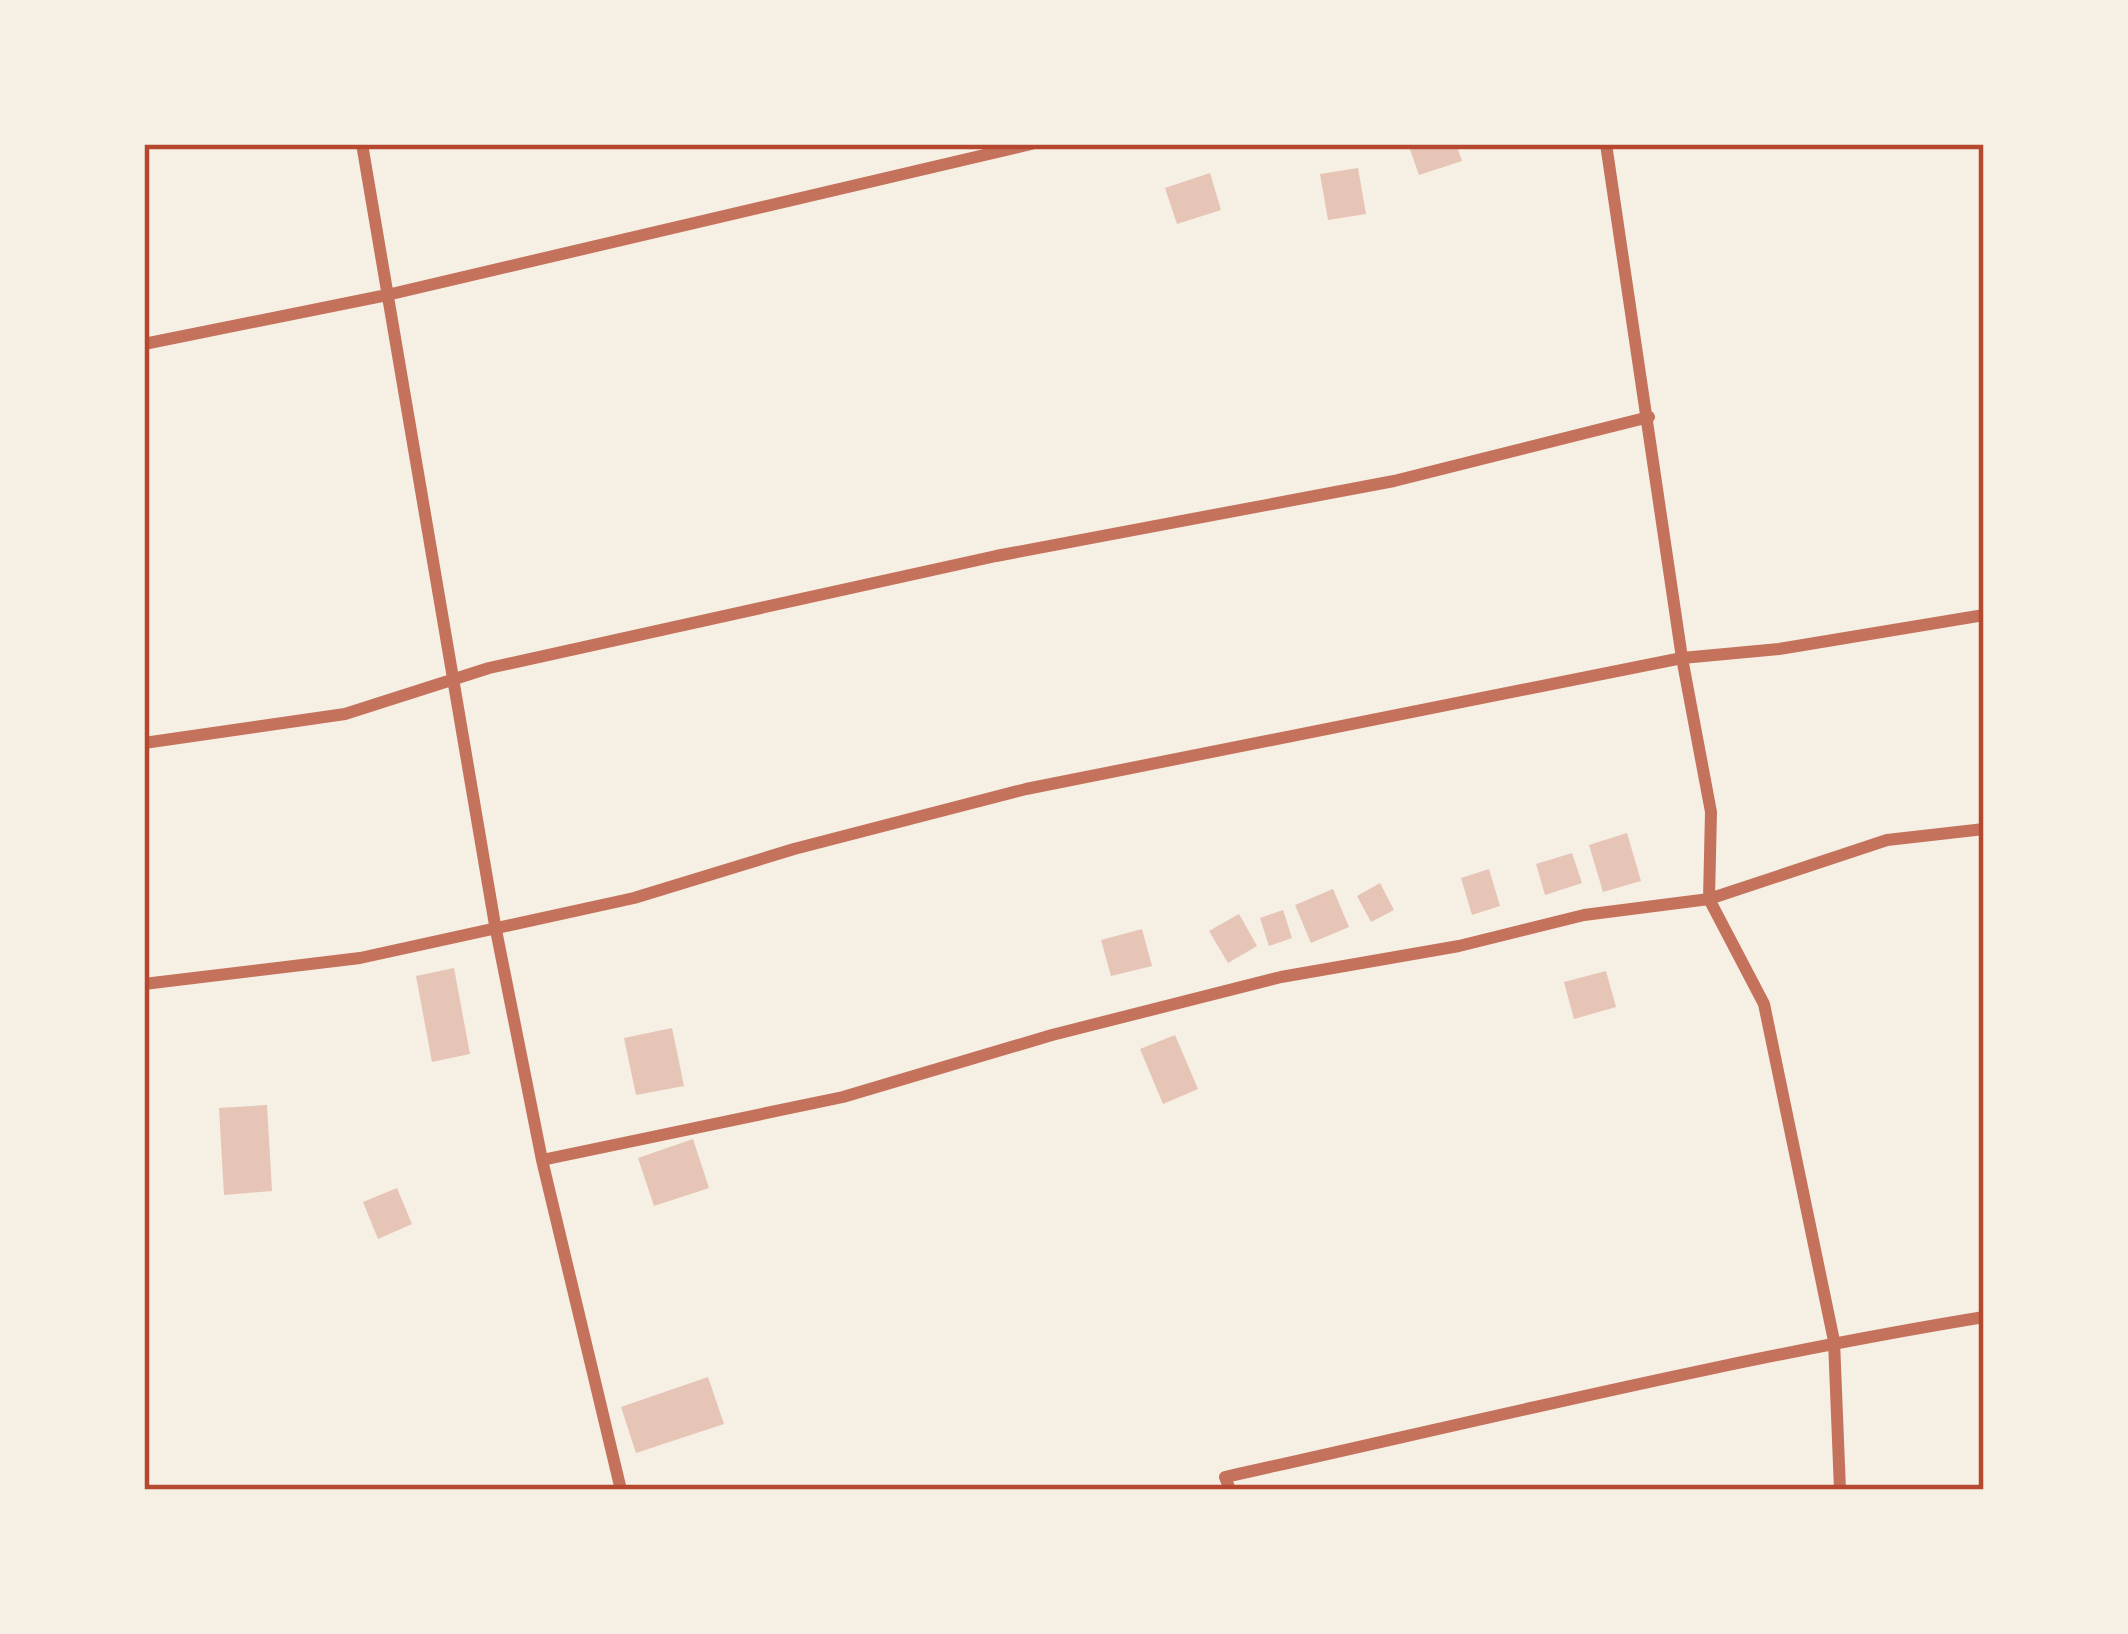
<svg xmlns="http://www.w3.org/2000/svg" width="2128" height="1634" viewBox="0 0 2128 1634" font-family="Merriweather,serif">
<rect width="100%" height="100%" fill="#f6efe4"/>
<path fill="#e6c5b7" d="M1408,144H1456L1462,161L1419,175Z
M1358,168L1366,214L1328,220L1320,174Z
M1210,173L1221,210L1177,224L1165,188Z
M1627,833L1641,881L1603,892L1589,845Z
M1572,853L1582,883L1545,895L1536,864Z
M1489,869L1500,906L1472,915L1461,878Z
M1380,883L1394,910L1371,922L1357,896Z
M1333,889L1349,927L1311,943L1295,905Z
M1283,910L1292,938L1269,946L1260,918Z
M1239,914L1257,946L1228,963L1209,931Z
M1142,929L1152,966L1111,976L1101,940Z
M454,968L470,1054L432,1062L416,976Z
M1606,971L1616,1007L1574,1019L1564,982Z
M672,1028L684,1086L636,1095L624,1038Z
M1175,1035L1198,1089L1163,1104L1140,1049Z
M267,1105L272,1191L224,1195L219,1108Z
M693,1139L709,1188L654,1206L638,1158Z
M397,1188L412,1224L378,1239L363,1202Z
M708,1377L724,1424L636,1453L621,1407Z"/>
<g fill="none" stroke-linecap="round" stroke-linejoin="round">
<path stroke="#c5725c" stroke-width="12" d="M362,144L495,925L542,1160L621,1490
M1606,144L1682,658L1779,649L1984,615
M144,344L387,295L1031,144
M144,743L345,714L489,668L996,556L1394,481L1649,417
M144,984L360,958L634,898L794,849L1026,789L1682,658L1711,812L1709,899L1764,1004L1834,1341L1840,1490
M542,1160L843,1097L1052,1035L1281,977L1459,946L1584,915L1709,899L1887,840L1984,829
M1230,1490L1225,1477C1478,1421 1728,1359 1984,1317"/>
</g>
<rect width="2128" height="1634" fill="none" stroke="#f6efe4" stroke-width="294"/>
<rect x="147" y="147" width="1834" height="1340" fill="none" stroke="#b5482f" stroke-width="4.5"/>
</svg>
